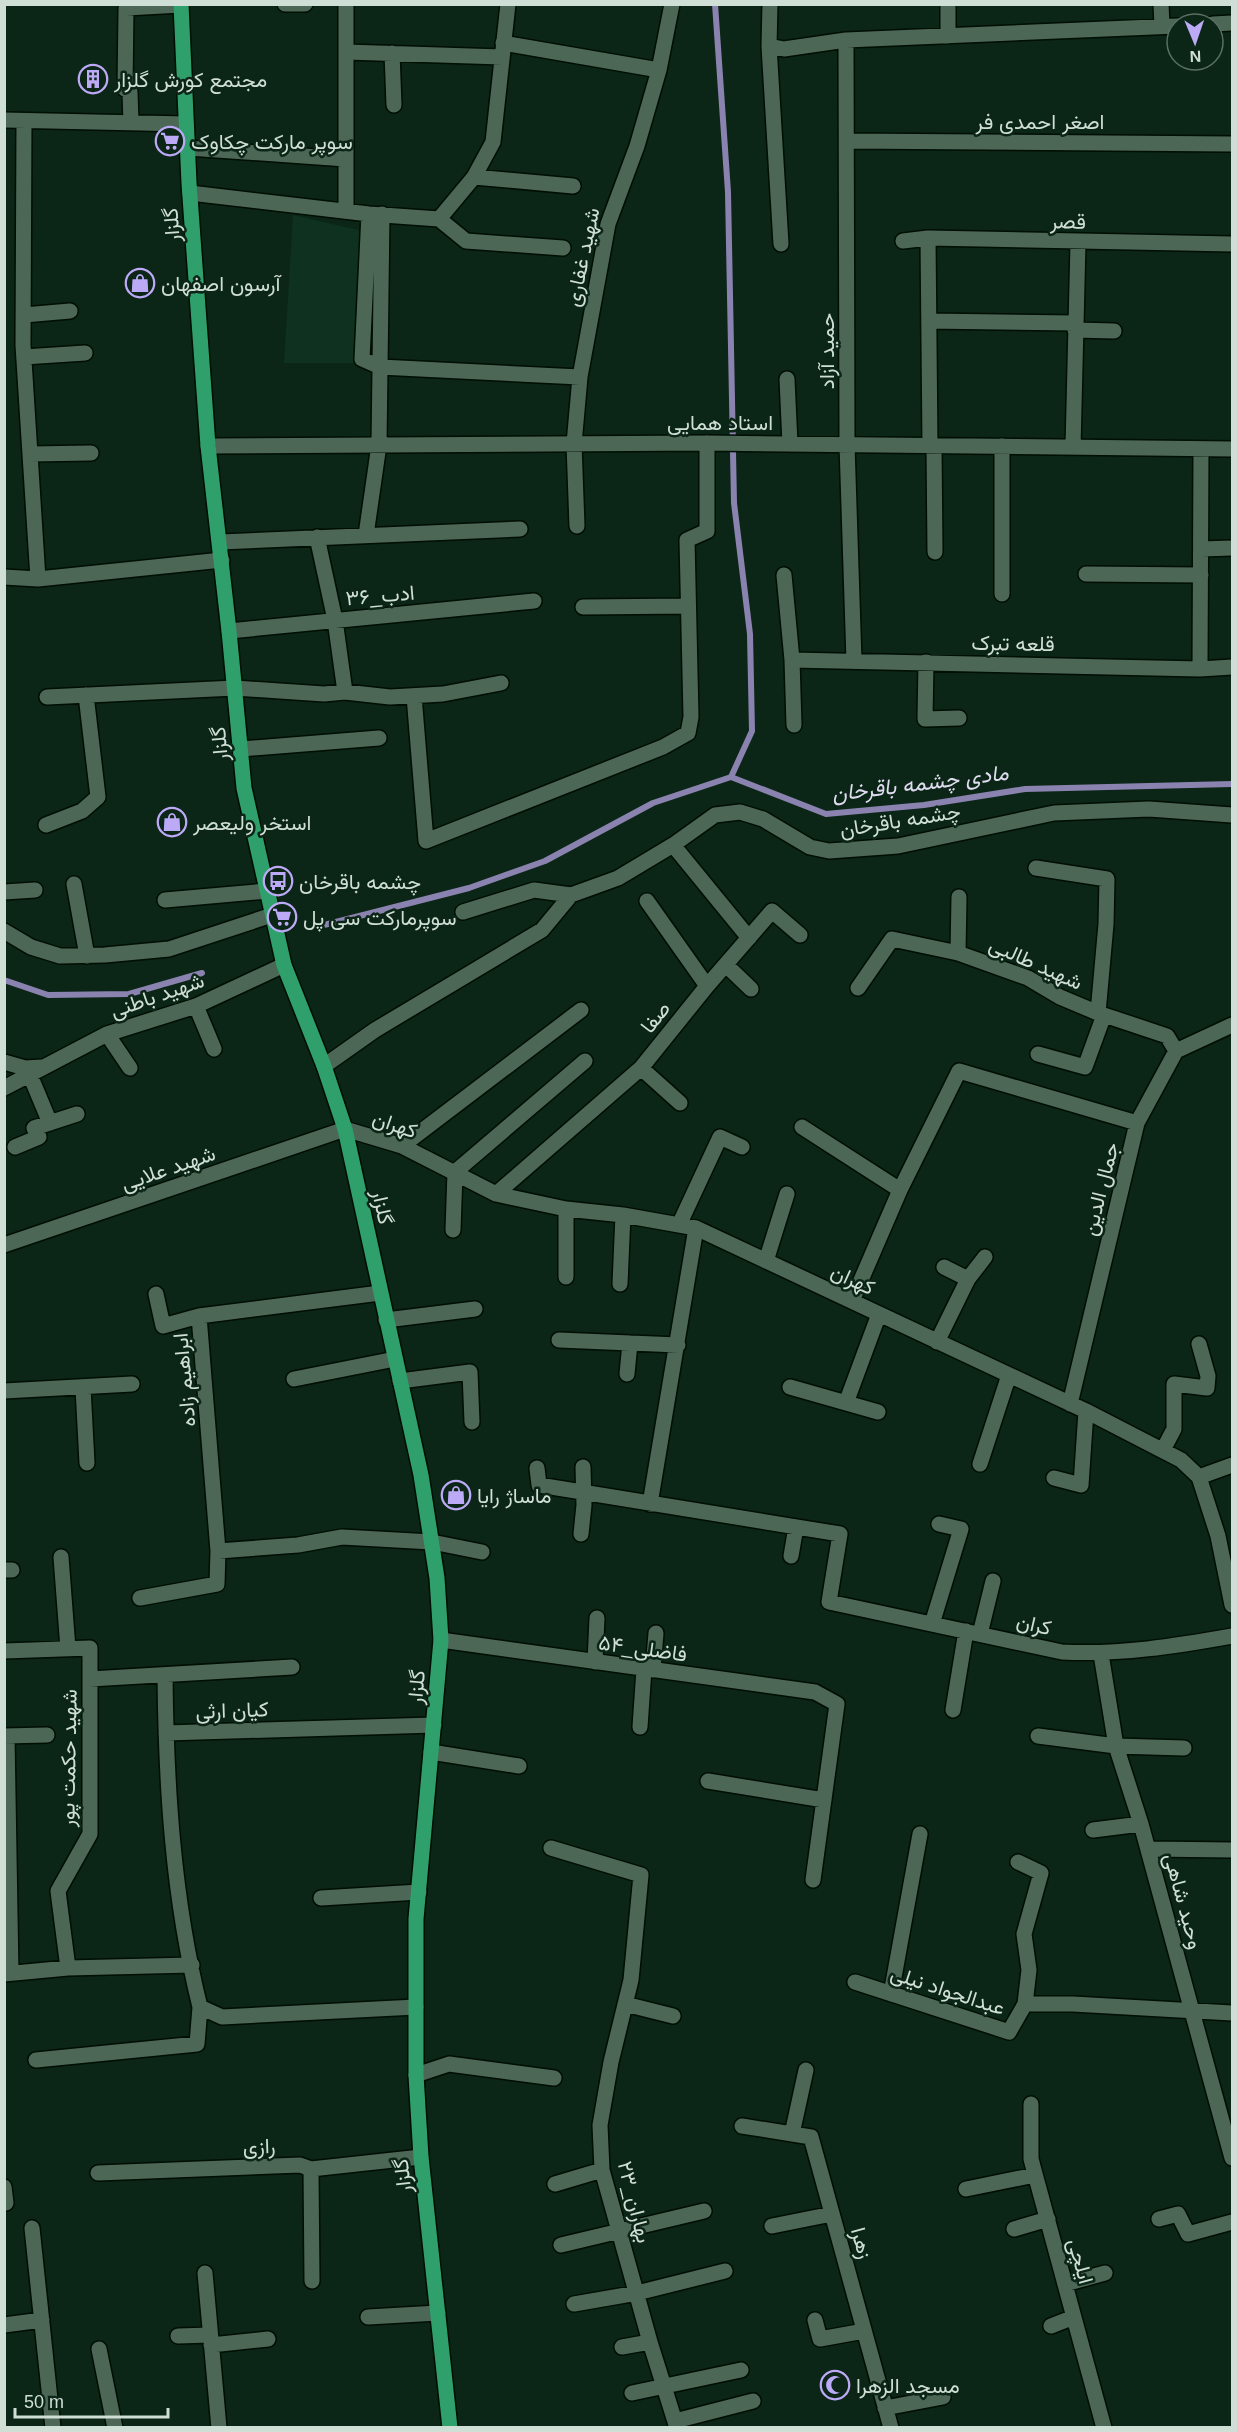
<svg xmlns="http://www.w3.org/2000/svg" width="1237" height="2432" viewBox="0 0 1237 2432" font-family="Helvetica,Vazirmatn,sans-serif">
<rect width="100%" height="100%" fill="#0b2517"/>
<path fill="#0f311f" d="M293,215L363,231L354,363H284Z"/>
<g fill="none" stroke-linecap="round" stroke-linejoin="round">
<path stroke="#8b83af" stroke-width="6" d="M715,4L728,192L734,503L750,634L752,731L731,777
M324,925L469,888L545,861L653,803L731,777L826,814L924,805L1025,789L1232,784
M4,980L48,995L129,994L202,973"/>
<g stroke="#000e03" stroke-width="18">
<path id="minor" d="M285,4H305
M770,4L769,46L781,244
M948,4V36
M1161,4L1162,26
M1213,24L1232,23
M846,40L847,445L854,661
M503,43L659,70
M769,46L784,49L846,40L1177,26
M346,52L502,57
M392,53L394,105
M4,120L186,124
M24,121L23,345L38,579
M131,123L130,92L125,89L126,8L181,5
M847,141L1232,144
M188,148L346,159
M474,177L573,186
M190,193L369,214L439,219
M346,211V4
M369,214L362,359L380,367L580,377
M439,219L474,177L493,142L508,4
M439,219L466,241L563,248
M928,238L930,446
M903,241L928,238L1232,244
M24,315L70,311
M929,321L1075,323
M1075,330L1114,331
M24,357L85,353
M787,379L790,444
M208,446L707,443L1232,449
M934,446L935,552
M1002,446V594
M1073,447L1078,243
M30,454L91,453
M577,526L574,444L580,377L608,224L637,146L659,70L672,4
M366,535L379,445L382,214
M317,537L335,620L345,692
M220,542L520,529
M1201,549L1232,548
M1086,574L1201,575
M784,575L792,660L794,725
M4,577L38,579L222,560
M583,607L688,606
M229,631L534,601
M792,660L1200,669L1232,667
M926,662L925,719L959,718
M1200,669L1201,449
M414,696L426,841L663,747L688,733L691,717L687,540L707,531V443
M47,697L235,688L324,694L345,692L390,697L443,694L501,683
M241,749L379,738
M46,825L82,811L98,797L86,695
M673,845L749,938
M1036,868L1107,879L1106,924L1098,1013
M74,884L87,956
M4,892L35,890
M165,900L267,891
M647,901L707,986
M463,912L534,890L571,895L618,878L673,845L715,815L740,812L763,819L810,847L829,851L898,846L1054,813L1149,809L1232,815
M4,931L31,947L60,956L105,955L169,949L272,915
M958,953L959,897
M726,965L751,989
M858,988L892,939L958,953L1028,978L1060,997L1098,1013L1167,1036L1176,1051
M196,1006L214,1049
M107,1034L130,1068
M1038,1054L1085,1067L1104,1015
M4,1062L25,1068L42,1067
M324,1066L375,1030L542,930L571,895
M641,1068L680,1103
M30,1075L50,1123
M4,1088L107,1034L196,1006L284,965
M802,1127L900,1190
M402,1146L581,1010
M15,1147L39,1137L34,1128L77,1114
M496,1194L641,1068L707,986L772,911L800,935
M679,1225L720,1137L742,1147
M453,1230L455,1172L585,1061
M4,1245L345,1129L402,1146L496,1194L566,1209L623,1215L696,1228L1086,1411L1181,1460L1199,1477L1218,1536L1232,1605
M766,1261L787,1194
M944,1267L968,1279
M566,1277V1209
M620,1284L623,1215
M380,1293L199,1316L218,1551L298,1545L342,1537L432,1542L482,1552
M156,1294L163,1326L199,1316
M852,1301L900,1190L959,1071L1137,1123
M386,1320L475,1309
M559,1340L678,1345
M937,1342L968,1279L985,1257
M627,1374L630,1343
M294,1379L395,1359
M400,1381L470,1372L472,1422
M790,1387L878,1412
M83,1388L87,1463
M4,1391L132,1384
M846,1403L879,1314
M1070,1404L1137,1123L1176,1051L1232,1025
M1163,1450L1174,1429V1384L1207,1388L1208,1376L1199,1344
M980,1464L1009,1375
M537,1468L539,1485L840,1534L829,1602L1062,1652C1120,1655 1176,1646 1232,1636
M1199,1477L1232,1465
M1054,1478L1081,1485L1086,1411
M650,1504L696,1228
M581,1534L584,1505L583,1467
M791,1556L796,1527
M61,1557L68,1649
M4,1570H12
M140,1598L217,1584L218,1551
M932,1624L961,1529L939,1524
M980,1634L993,1581
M441,1640L815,1692L837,1704L813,1880
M4,1651L90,1648V1834L58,1891L68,1968
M1101,1654L1116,1746L1141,1824L1232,2158
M595,1662L597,1618
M653,1670L656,1633
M165,1675C166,1786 173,1899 200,2007L222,2017L416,2007
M90,1679L292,1667
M953,1710L966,1631
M640,1727L644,1669
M166,1733L434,1725
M4,1736L47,1735
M7,1736L11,1973
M1038,1736L1116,1746L1184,1748
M431,1752L519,1766
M708,1781L824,1800
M1093,1830L1141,1824
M551,1848L641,1875L631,1980L611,2062L600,2125L602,2170L650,2342L677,2428
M1148,1849L1232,1850
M1018,1862L1041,1873L1024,1934L1029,1970L1025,2004
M321,1898L419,1892
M4,1974L68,1968L192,1965
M855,1982L1009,2032L1025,2004H1073L1232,2013
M891,1994L920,1834
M625,2004L673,2016
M36,2060L197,2044L200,2007
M416,2075L449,2064L554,2078
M1031,2104V2159L1104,2428
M742,2126L811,2137L891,2428
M792,2134L806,2070
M311,2169L312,2281
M98,2173L300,2165L311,2169L421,2157
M555,2184L602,2170
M4,2187L6,2203
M966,2189L1035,2175
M1159,2219L1178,2214L1188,2234L1232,2222
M772,2226L832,2214
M32,2228L53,2428
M1014,2229L1048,2219
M561,2245L704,2211
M205,2273L219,2428
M1065,2284L1105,2273
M574,2304L637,2293L725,2271
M368,2317L438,2313
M815,2320L820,2339L864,2331
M4,2325L42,2320
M1051,2326L1074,2317
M178,2336L210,2335
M211,2345L268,2339
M622,2347L650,2342
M99,2349L115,2428
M632,2393L741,2370
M885,2408L943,2397
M675,2421L753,2401"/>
</g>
<g stroke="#000e03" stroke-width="18">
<path id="major" d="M181,4L189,183L208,446L229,631L244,788L284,965L324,1066L345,1129L421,1475L437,1578L441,1640L416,1919V2075L421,2157L450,2428"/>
</g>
<use href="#minor" stroke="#4c6756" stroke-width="15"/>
<use href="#major" stroke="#2fa06c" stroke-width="15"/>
</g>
<defs>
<g id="building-ring" transform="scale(1.5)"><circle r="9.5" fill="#0b2517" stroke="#bcaaf6" stroke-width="1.5"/><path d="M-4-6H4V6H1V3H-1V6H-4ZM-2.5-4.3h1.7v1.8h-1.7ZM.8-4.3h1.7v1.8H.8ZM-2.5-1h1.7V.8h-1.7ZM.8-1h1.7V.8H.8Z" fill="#bcaaf6"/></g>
<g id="supermarket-ring" transform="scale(1.5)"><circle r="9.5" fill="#0b2517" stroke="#bcaaf6" stroke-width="1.5"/><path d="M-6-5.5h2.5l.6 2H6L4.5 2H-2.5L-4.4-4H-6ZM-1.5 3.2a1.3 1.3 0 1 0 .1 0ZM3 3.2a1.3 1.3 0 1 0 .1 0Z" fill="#bcaaf6"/></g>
<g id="shop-ring" transform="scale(1.5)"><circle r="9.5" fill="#0b2517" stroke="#bcaaf6" stroke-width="1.5"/><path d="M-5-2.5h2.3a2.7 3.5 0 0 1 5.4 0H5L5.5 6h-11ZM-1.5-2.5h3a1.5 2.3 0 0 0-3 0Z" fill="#bcaaf6"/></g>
<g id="bus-ring" transform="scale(1.5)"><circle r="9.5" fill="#0b2517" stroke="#bcaaf6" stroke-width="1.5"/><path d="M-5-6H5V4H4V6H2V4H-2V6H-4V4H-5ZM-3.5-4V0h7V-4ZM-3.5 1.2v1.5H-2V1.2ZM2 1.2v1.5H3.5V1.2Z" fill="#bcaaf6"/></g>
<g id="mosque-ring" transform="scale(1.5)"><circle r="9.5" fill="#0b2517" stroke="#bcaaf6" stroke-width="1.5"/><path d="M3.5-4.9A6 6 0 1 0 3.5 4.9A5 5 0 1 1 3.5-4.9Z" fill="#bcaaf6"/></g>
</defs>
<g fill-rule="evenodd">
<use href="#building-ring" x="93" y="79"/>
<use href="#supermarket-ring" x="170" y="141"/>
<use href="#shop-ring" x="140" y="283"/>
<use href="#shop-ring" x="172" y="822"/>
<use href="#bus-ring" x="278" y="881"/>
<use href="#supermarket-ring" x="282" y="917"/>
<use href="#shop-ring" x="456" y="1495"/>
<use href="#mosque-ring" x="835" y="2385"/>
</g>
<g text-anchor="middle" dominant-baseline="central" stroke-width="5" stroke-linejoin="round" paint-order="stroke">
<g font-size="21" fill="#d0dfd5" stroke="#0b2517" text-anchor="start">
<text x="114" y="79">مجتمع کورش گلزار</text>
<text x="191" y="141">سوپر مارکت چکاوک</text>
<text x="161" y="283">آرسون اصفهان</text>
<text x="193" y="822">استخر ولیعصر</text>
<text x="299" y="881">چشمه باقرخان</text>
<text x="303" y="917">سوپرمارکت سی پل</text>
<text x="477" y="1495">ماساژ رایا</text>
<text x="856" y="2385">مسجد الزهرا</text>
</g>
<g font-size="21" fill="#d0dfd5" stroke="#0b2517">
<text x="1040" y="121">اصغر احمدی فر</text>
<text transform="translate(1068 221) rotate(1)">قصر</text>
<text transform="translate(171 225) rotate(-94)">گلزار</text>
<text transform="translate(582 257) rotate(-78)">شهید غفاری</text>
<text transform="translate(826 351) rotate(-90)">حمید آزاد</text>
<text x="720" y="422">استاد همایی</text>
<text transform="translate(380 595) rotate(-5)">۳۶_ادب</text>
<text transform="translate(1013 643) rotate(1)">قلعه تبرک</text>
<text transform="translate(219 744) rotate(-95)">گلزار</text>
<text transform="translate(900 820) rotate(-9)">چشمه باقرخان</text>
<text transform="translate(1036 963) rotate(24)">شهید طالبی</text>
<text transform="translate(157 995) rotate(-19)">شهید باطنی</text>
<text transform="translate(655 1017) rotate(-52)">صفا</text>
<text transform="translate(395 1124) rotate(19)">کهران</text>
<text transform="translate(168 1168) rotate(-19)">شهید علایی</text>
<text transform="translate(1100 1189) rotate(-76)">جمال الدین</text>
<text transform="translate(383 1207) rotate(78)">گلزار</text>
<text transform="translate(853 1279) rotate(25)">کهران</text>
<text transform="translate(184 1380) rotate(-95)">ابراهیم زاده</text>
<text transform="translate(1034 1624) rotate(13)">کران</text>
<text transform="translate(643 1648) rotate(8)">۵۴_فاضلی</text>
<text transform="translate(416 1687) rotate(-85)">گلزار</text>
<text transform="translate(232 1710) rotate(-2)">کیان ارثی</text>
<text transform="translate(68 1758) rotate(-89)">شهید حکمت پور</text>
<text transform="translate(1184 1901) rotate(75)">وحید شاهی</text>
<text transform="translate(948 1990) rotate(18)">عبدالجواد نیلی</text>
<text transform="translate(259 2146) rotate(-2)">رازی</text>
<text transform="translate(402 2176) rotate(-96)">گلزار</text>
<text transform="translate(635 2202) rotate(76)">۲۳_بهاران</text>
<text transform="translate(862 2243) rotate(75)">زهرا</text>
<text transform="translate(1081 2261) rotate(75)">ایلچی</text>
</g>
<g font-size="22" font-style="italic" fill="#dfdcf0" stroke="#0b2517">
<text transform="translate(920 783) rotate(-7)">مادی چشمه باقرخان</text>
</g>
</g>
<rect width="1237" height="2432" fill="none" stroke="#d0dfd5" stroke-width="12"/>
<g transform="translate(1195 42) rotate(178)"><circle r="28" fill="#0b2517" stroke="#5a6f63" stroke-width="1.5"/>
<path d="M0-4.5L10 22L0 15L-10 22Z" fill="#bcaaf6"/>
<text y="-9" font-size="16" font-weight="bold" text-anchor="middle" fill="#d0dfd5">N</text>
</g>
<path d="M15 2408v9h153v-9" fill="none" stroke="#d0dfd5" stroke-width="3"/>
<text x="24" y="2408" font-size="18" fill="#d0dfd5" stroke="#0b2517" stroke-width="4.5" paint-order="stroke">50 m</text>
</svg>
